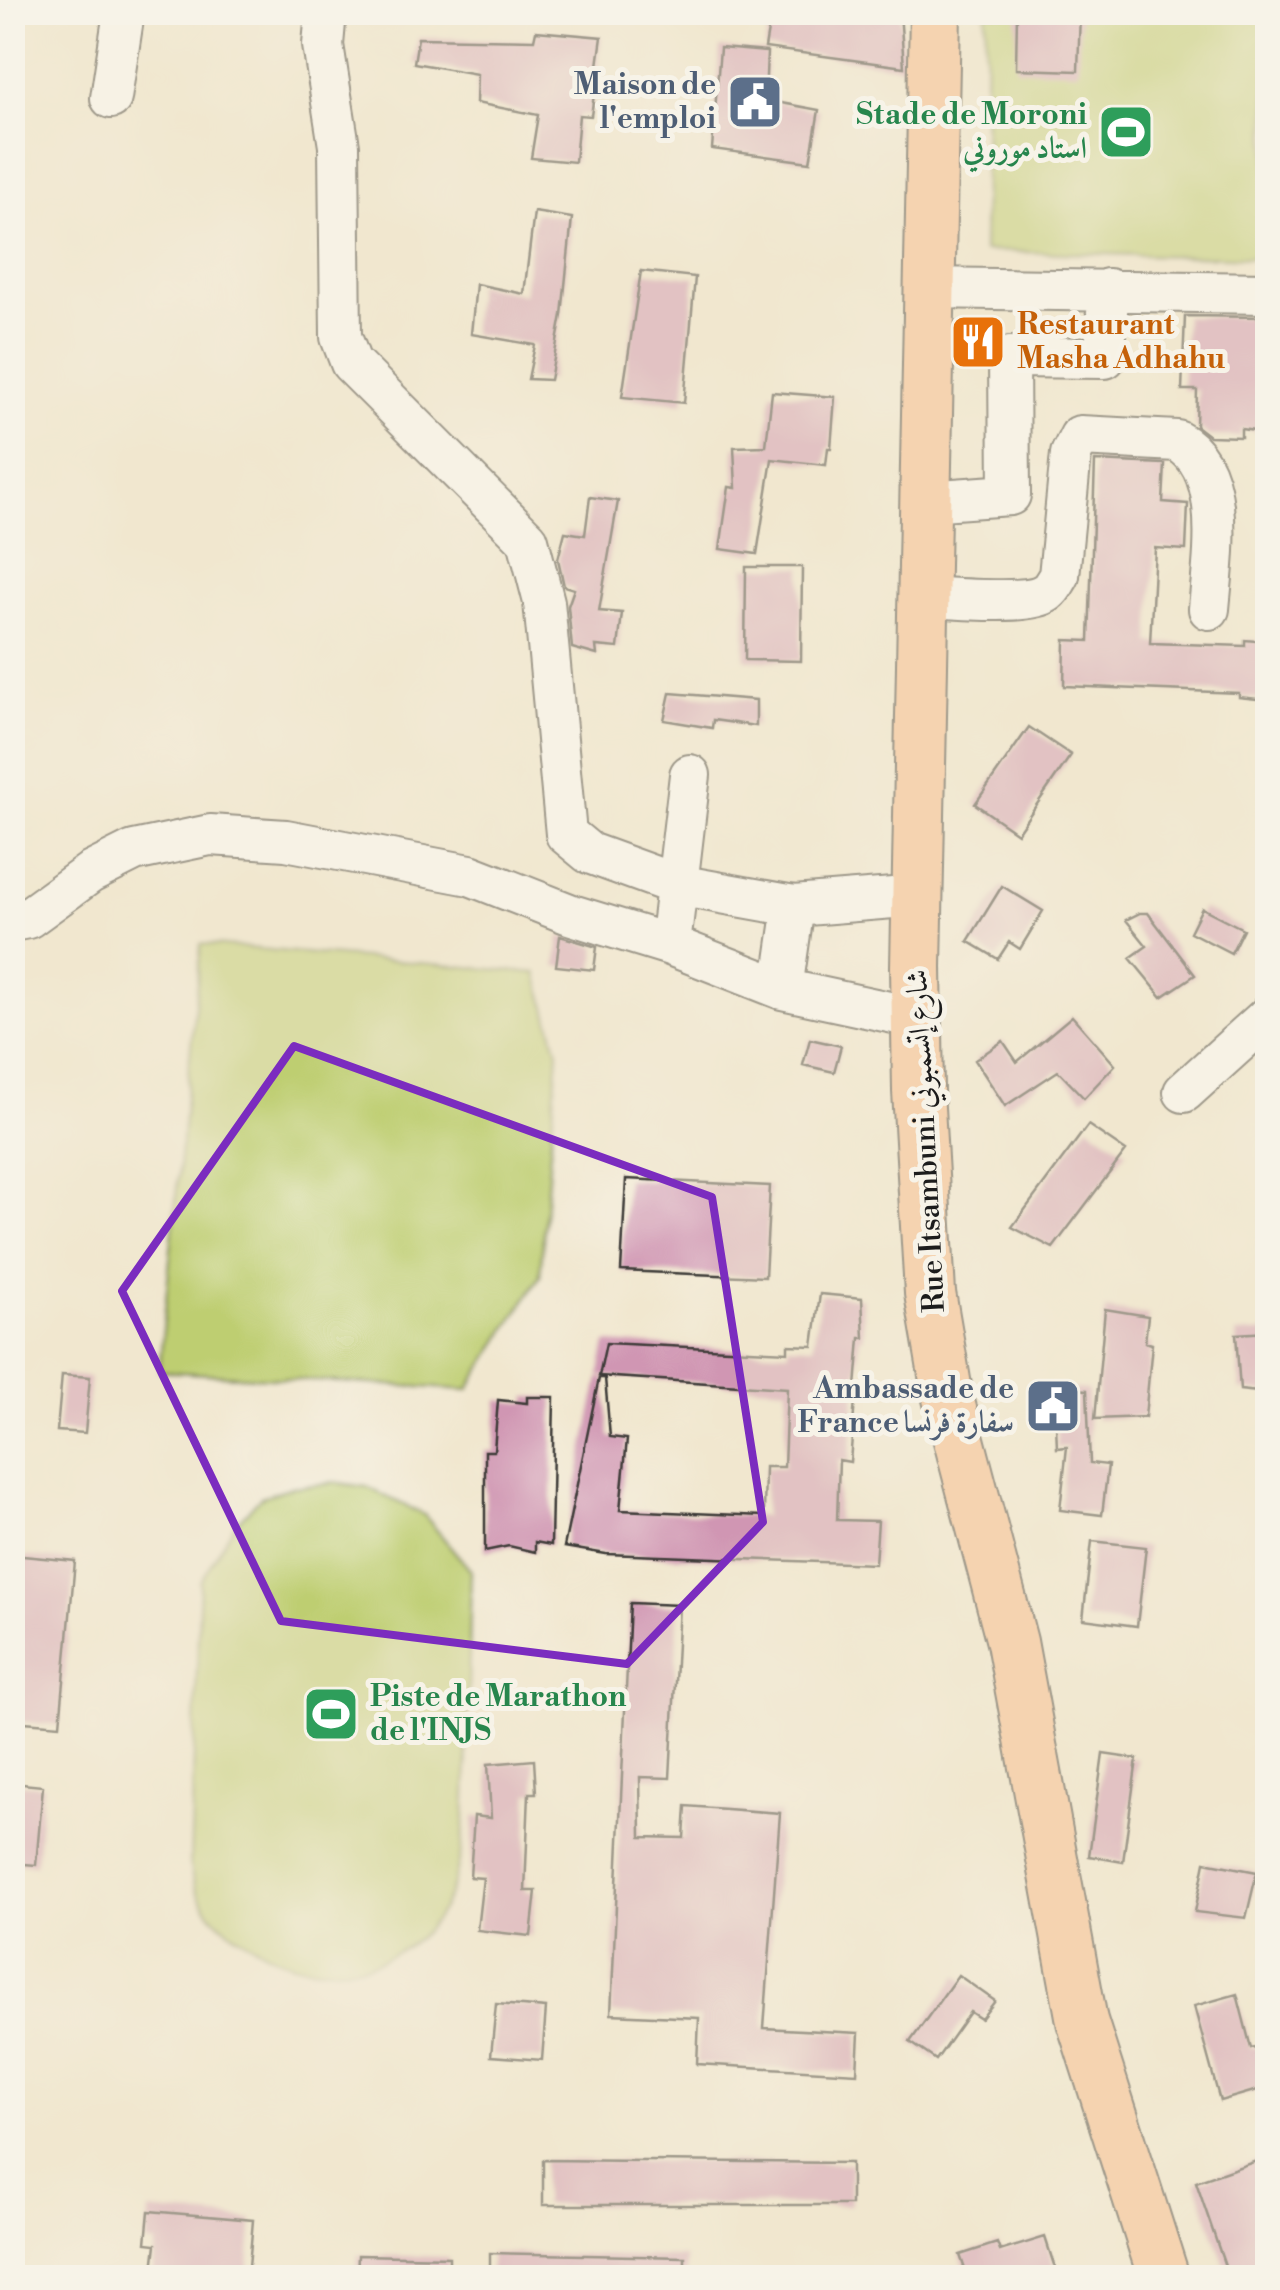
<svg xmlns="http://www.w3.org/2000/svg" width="1280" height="2290" viewBox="0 0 1280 2290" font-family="'Libre Bodoni',Amiri,serif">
<rect width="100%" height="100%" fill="#f7f3e8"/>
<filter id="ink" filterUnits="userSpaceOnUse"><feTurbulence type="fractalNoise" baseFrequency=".01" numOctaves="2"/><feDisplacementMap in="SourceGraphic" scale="20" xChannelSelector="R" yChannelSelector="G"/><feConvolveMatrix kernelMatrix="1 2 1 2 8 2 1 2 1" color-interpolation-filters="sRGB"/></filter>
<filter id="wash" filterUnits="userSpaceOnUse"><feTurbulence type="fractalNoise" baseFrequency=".0048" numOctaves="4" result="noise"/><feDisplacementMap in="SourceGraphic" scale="40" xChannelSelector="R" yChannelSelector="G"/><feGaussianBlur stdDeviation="2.25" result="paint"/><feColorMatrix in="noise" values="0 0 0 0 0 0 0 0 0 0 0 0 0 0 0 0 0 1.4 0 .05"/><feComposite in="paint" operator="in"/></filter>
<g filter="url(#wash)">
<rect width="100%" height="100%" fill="#f1e7cf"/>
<path fill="#bece71" stroke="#6d7546" stroke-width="2.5" d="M986,13H1267V258L983,251Z
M201,944L537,973L558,1052L540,1276L468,1390L159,1371Z
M338,1483L367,1487L424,1515L471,1571C470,1625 468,1679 467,1732C465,1806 475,1913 397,1952C382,1960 370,1966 354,1967C324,1969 299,1970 273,1956C230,1932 197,1917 190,1865L200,1581L235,1524L261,1497L292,1487Z"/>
<g id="blocks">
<path fill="#d096b3" d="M771,12H900L904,67L765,48Z
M1017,12H1080L1078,71L1016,69Z
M536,31L602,37L591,116L579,115L575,162L531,158L538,115L476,103L477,74L414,63L418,38L534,40Z
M720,48L767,52L765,100L819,110L810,162L712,149Z
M534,212L572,218L562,315L550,380L528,379L535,345L471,334L476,284L524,294Z
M641,271L695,277L684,403L622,397Z
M1185,316L1267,317L1264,393L1268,394V433L1241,429V437L1209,436L1196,426L1197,390H1182Z
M772,392L835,397L831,448H828L826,465L772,459L757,554L720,549L729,487L736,488L734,447L766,446Z
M1095,461L1165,464L1163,502L1188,504L1186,550L1155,548L1150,643L1245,646V640L1268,642V700L1239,697V693L1064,686L1065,640L1089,641Z
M590,497L618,501L599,611L622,613L618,648L596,646L597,655L572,648L568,606L574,589L564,586L558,559L565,532L585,535Z
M746,567H802L801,661L745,660Z
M670,693L756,700V726L713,720L712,728L664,720Z
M1029,727L1071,755L1017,833L975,804Z
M1002,886L1043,911L1020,949L1009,942L998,959L968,941Z
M1202,908L1243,929L1231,953L1190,932Z
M1140,913H1148L1195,975L1162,997L1130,958L1147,946L1126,920Z
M560,936L597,947L594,970L556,966Z
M1072,1016L1115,1065L1084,1098L1058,1071L1005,1106L975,1060L1003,1041L1017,1062Z
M810,1039L841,1046L834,1072L803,1065Z
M1088,1125L1126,1151L1053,1248L1012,1227Z
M626,1179L770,1186L765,1277L621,1271Z
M820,1294L862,1298L864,1338H860L850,1462L839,1460L837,1520L878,1521L875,1564L606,1554L564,1547L599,1378H605L610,1437L627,1439L620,1510L764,1516L765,1467H784L787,1388L599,1376L606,1343L788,1352V1345L813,1346Z
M1105,1309L1148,1316L1145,1342L1152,1344L1145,1417L1095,1419Z
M1268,1332V1393L1240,1390L1236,1334Z
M62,1375L90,1377L85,1433L57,1431Z
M1074,1389L1087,1390L1090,1463L1108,1465L1102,1515L1060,1510L1067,1447L1057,1448L1056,1425L1070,1424Z
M527,1397H554L551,1545L535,1542V1552L509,1546L485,1551V1451H494L498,1400L527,1403Z
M1092,1541L1146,1547L1137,1626L1083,1619Z
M12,1555L75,1561L60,1725L12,1721Z
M630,1603L679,1605L670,1778L640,1777L641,1837L684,1838L686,1806L780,1813L764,2028L859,2033L857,2073L697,2064L699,2018L611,2014Z
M1103,1754L1137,1759L1123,1862L1089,1856Z
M534,1760L536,1793H529L525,1891H536L531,1936L477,1930L483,1878L470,1877L474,1816L491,1818L488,1764Z
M12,1783L43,1786L36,1865L12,1863Z
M1205,1862L1257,1872L1246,1918L1195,1912Z
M958,1975L995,2001L981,2019L970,2012L936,2060L910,2042Z
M1237,1994L1251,2048L1268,2044V2087L1220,2101L1194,2006Z
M496,2004L546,2008L542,2060L491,2056Z
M1268,2157V2278H1229L1196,2182Z
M543,2160L851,2163V2205H543Z
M149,2211L253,2220L248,2278H152L156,2244L146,2243Z
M1045,2237L1056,2271L1035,2278H968L960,2255L997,2243L1000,2251Z
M490,2253L685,2257V2278H490Z
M358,2255L449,2257V2278H357Z"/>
</g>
</g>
<g filter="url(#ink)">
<use href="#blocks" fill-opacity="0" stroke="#3c3a37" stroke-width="2.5"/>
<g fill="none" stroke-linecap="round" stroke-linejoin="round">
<g stroke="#3c3a37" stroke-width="44">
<path id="minor" d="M326,12L323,45L339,146L341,337L351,363L528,540L544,602L566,834L589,853L677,885L794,906L918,896
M111,98L124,12
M928,288L1268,293
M926,501L1010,495L1009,357L1105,358L1108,289
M925,597C949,598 1025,605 1044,594C1051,591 1055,582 1059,576L1071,454L1080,436L1177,441C1229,468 1213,561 1209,609
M12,921L28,918L90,873L134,851L210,835L286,840L470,875L572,915L670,945L782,989L917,1018
M670,945L690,775
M782,989L794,906
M1184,1092L1268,1016"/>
</g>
<g stroke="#3c3a37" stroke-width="54">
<path id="major" d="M935,12L916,967L918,1091L930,1293L948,1398L1012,1642L1082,2021L1164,2278"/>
</g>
<use href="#minor" stroke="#fff" stroke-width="40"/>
<use href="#major" stroke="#fabb8b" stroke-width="50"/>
</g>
</g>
<path d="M0 0H1280V2290H0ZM294,1046L712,1197L763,1522L627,1664L281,1621L122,1291Z" fill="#f1e7cf" fill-opacity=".55" fill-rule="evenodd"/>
<path fill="none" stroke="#7b2cbf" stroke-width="8" stroke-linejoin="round" d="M294,1046L712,1197L763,1522L627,1664L281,1621L122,1291Z"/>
<defs>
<g id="civic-square" transform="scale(2.875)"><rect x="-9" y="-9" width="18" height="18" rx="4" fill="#5c6f8a" stroke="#f7f3e8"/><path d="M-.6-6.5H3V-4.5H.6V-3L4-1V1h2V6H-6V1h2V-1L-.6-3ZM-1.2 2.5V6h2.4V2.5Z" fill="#fff"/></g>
<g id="stadium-square" transform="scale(2.875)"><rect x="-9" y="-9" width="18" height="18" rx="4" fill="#2e9e5b" stroke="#f7f3e8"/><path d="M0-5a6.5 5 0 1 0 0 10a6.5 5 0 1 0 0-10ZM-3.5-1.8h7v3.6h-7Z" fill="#fff"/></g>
<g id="restaurant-square" transform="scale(2.875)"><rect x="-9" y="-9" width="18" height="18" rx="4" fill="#e8710a" stroke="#f7f3e8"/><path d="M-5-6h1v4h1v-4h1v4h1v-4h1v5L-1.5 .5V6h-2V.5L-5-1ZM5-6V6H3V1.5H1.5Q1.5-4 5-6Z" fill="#fff"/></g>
</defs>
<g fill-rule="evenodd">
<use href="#civic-square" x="755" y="102"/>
<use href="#stadium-square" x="1126" y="132"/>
<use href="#restaurant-square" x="978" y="342"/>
<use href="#civic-square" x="1053" y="1406"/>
<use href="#stadium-square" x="331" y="1714"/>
</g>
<g text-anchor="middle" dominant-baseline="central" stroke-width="10" stroke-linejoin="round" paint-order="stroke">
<g font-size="30" font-weight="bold" fill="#4e5e75" stroke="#f7f3e8" text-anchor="end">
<text x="716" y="85">Maison de<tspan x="716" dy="34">l'emploi</tspan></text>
<text x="1014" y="1389">Ambassade de<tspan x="1014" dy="34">France سفارة فرنسا</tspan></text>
</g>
<g font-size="30" font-weight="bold" fill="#27864d" stroke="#f7f3e8" text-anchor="end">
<text x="1087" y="115">Stade de Moroni<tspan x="1087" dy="34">استاد موروني</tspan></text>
<text x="370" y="1697" text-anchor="start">Piste de Marathon<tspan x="370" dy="34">de l'INJS</tspan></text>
</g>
<g font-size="30" font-weight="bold" fill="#c56008" stroke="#f7f3e8" text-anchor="start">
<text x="1017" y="325">Restaurant<tspan x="1017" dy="34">Masha Adhahu</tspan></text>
</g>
<g font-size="30" fill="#1c1c1c" stroke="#f7f3e8">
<text transform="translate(926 1141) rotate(-93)">Rue Itsambuni شارع إتسمبوني</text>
</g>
</g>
<rect width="1280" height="2290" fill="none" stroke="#f7f3e8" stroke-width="50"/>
</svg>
